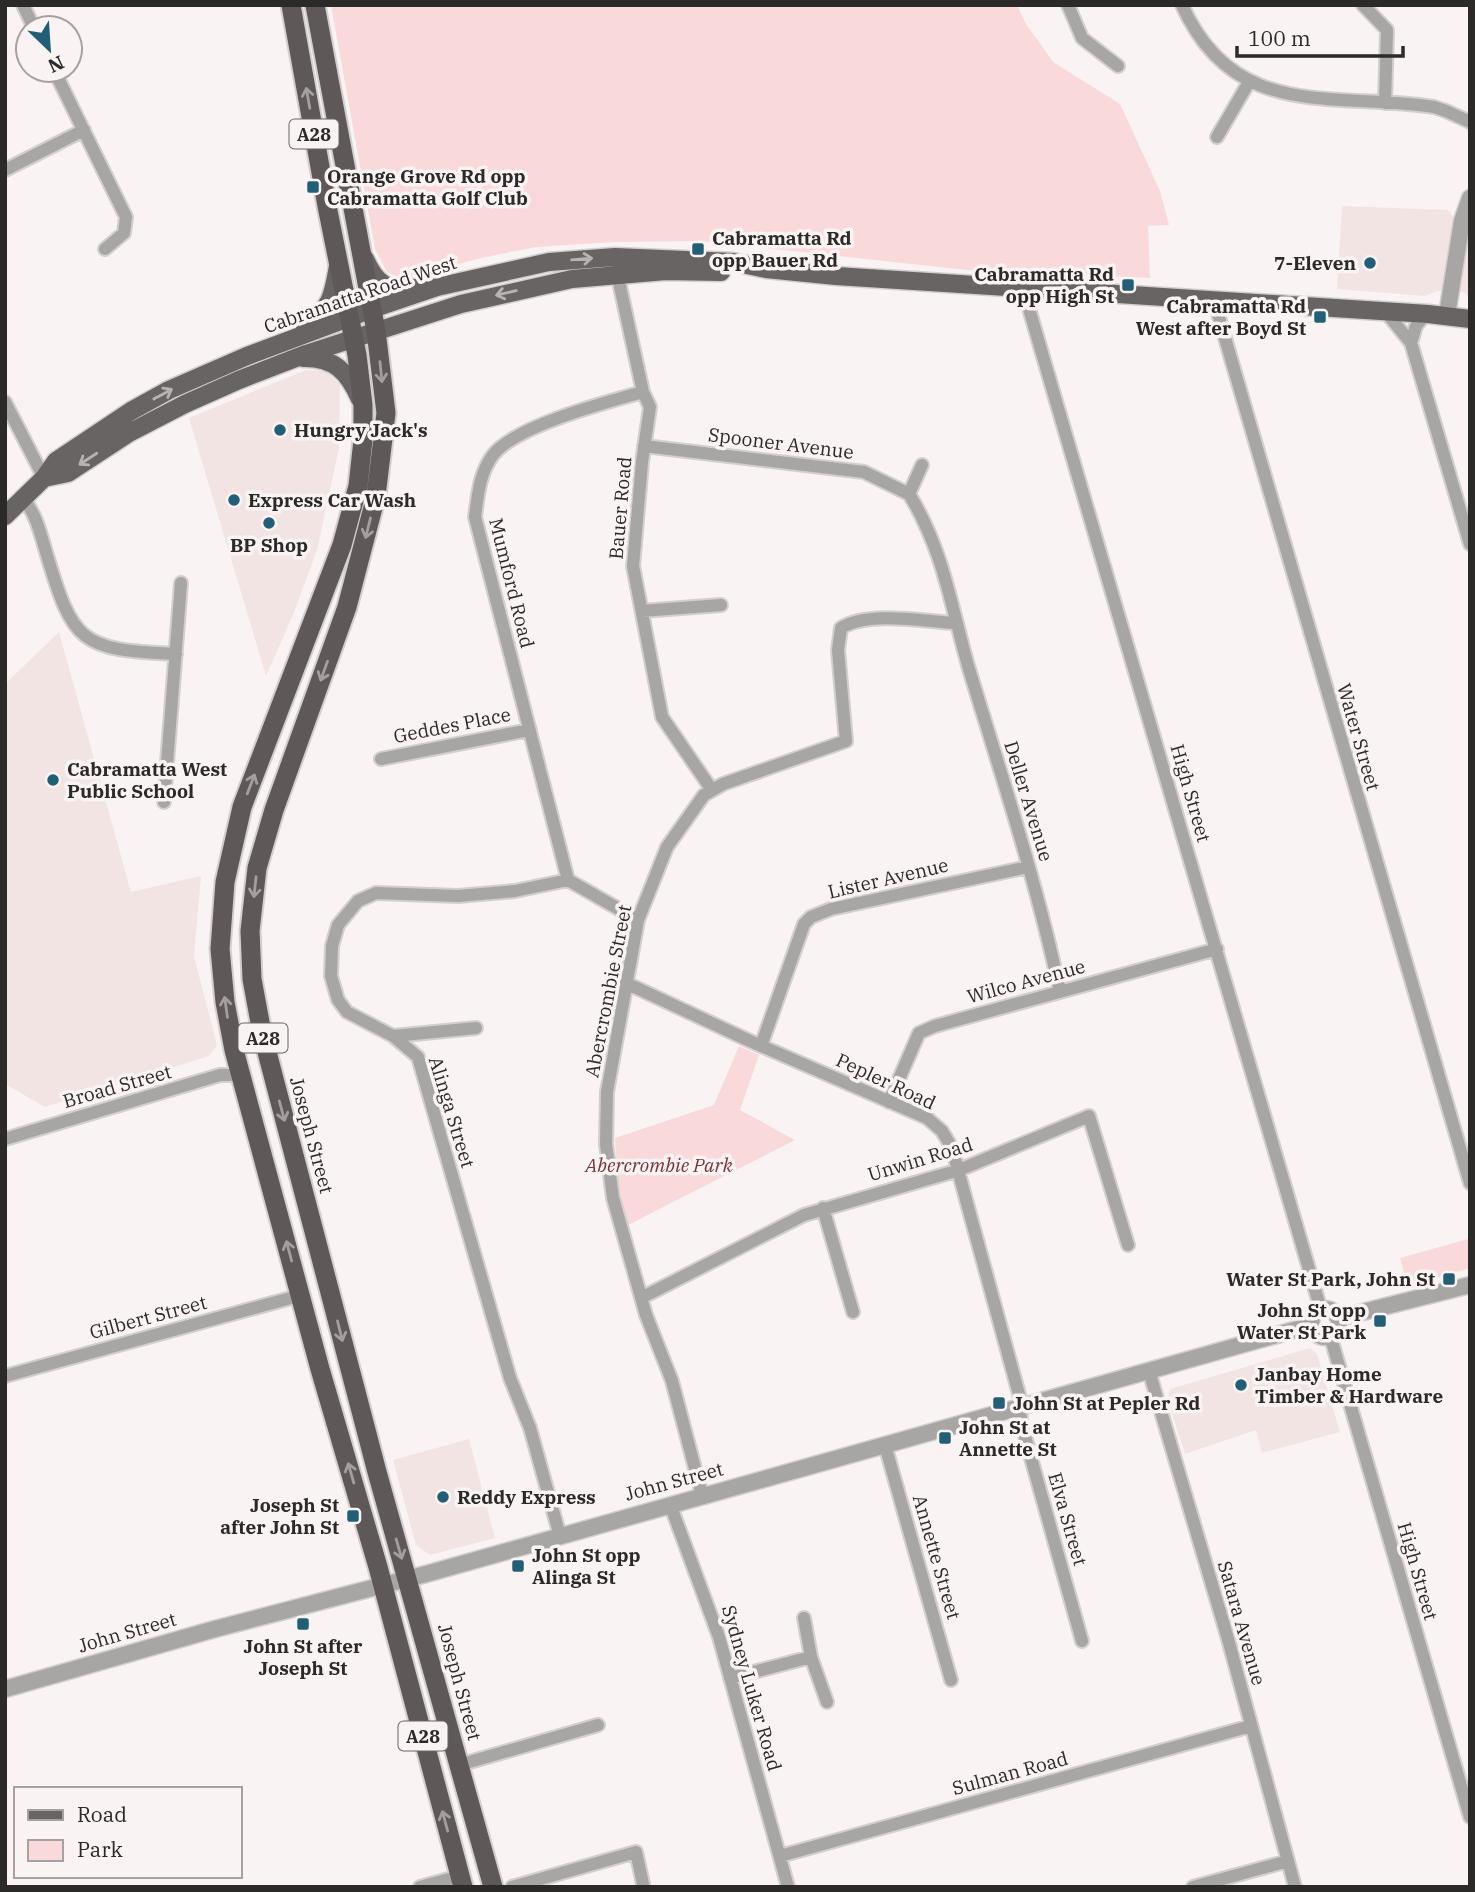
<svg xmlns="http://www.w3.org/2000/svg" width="1475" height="1892" viewBox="0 0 1475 1892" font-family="'IBM Plex Serif',serif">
<rect width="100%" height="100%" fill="#f9f3f3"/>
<path fill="#f3e4e4" d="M1342,206L1448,210L1470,239V298L1464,292L1437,291L1425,296L1337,289Z
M306,370L326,371L340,385L339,448L317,550L293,615L266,676L189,418Z
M59,632L131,892L201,876L194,956L217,1045L209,1056L45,1107L5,1084V684Z
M1310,1348L1317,1354L1340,1432L1262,1453L1256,1430L1185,1454L1168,1401L1170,1389Z
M469,1439L495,1538L430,1555L416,1545L393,1460Z"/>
<path fill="#f9d9da" d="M331,5H1017L1026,24L1053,62L1120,104L1160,191L1169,225L1148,226L1150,278L967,270L700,241L614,242L536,247L481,258L402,279L387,272L375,249Z
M739,1046L759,1055L740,1110L795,1140L626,1226L617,1172L615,1138L714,1105Z
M1468,1239L1470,1268L1408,1286L1400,1258Z"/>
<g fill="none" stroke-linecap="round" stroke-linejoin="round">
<g stroke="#d4cfcf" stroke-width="16">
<path id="minor" d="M23,5L34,28
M1068,5L1082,38L1118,66
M1182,5C1234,121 1332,92 1434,107L1446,111L1470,122
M1363,5L1387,30L1385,103
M54,70L126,217L124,233L105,249
M1217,137L1249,82
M5,170L84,130
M616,268L643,392L650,407L642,462L633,566L662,717L712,790
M1023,288L1321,1310
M1214,300L1470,1183
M1385,311L1411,343L1470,544
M1411,343L1416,326L1426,314
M5,402L44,478
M644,446L864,472L909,494
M922,465L909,494C944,551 951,607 969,669C1002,777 1037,883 1060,992
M23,498C36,514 40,532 46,552C73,643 80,650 176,654
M642,611L721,605
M381,759L529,730
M164,802L181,583
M568,880L475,517C478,495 479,474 493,455C515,426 607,402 643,392
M626,983L750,1041L927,1118L942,1131L952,1148L1020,1398L1021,1422L1082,1641
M393,1036L476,1028
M761,1046L804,924L811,917L831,909L1028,867
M889,1102L919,1033L935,1026L1217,949
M5,1139L220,1075H241
M823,1208L853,1312
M641,1298L804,1215L959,1170L1089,1116L1128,1245
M1330,1335L1470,1817
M1149,1371L1228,1639L1295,1887
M5,1376L302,1295
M885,1445L951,1680
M702,1495L672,1381L646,1315L613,1198L606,1144L607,1092L638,920L667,847L704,795L723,784L846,741L838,650L841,628C868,611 923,621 955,623
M670,1504L719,1637L788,1887
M560,1536L530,1428L510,1378L418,1057L393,1036L347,1012L338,1000L331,976L332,946L338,925L358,901L376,893L458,896L515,891L568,880L638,920
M804,1618L811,1657L827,1702
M730,1678L811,1657
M459,1765L598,1725
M780,1856L1251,1726
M420,1887L460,1876
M512,1887L636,1852L643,1884
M1193,1887L1288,1861"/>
</g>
<g stroke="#d4cfcf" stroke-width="19">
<path id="tertiary" d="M1447,315L1462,221L1470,198
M1311 1323a14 14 0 1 1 28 0a14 14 0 1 1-28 0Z
M1339,1318L1470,1285
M5,1689L215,1629L426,1574L1312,1325"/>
</g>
<g stroke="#d4cfcf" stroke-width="21">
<path id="primary" d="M365,259C377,286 387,290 416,288
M305,327C331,308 333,296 338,266
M303,358C334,357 348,372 360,399
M44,478L68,473L129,433L185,404L239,380L306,354L461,304L572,279L666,271L721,272
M5,516L44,478L56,461L131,411L169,390L247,356L372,309L437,287L549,262L615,257L733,262L766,269L836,276L1428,314L1470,319"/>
</g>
<g stroke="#d4cfcf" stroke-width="23">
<path id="trunk" d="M291,5L327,206L357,355L363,405V440L358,486L342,545L242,807L225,882L220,949L225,1002L234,1050L320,1369L378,1567L463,1887
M315,5L376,331L386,413L376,496L347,607L274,810L257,868L250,931L252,979L262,1033L377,1472L493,1887"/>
</g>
<use href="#minor" stroke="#a8a5a5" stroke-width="12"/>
<use href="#tertiary" stroke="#a8a5a5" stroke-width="16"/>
<use href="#primary" stroke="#696464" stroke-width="18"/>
<use href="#trunk" stroke="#5e5859" stroke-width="19"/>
</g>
<defs><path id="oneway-shaft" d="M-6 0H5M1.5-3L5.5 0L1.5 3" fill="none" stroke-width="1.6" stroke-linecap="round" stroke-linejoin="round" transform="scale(1.75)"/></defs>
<g stroke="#a49e9e">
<use href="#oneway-shaft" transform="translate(308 98) rotate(-100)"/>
<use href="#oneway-shaft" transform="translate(381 372) rotate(84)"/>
<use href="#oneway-shaft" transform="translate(368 528) rotate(104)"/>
<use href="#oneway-shaft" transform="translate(324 671) rotate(110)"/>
<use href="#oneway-shaft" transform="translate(251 784) rotate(-69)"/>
<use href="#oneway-shaft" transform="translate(255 887) rotate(96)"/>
<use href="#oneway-shaft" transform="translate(226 1007) rotate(-98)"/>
<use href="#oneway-shaft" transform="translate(282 1111) rotate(75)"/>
<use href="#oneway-shaft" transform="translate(289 1251) rotate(-105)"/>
<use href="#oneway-shaft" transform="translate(340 1331) rotate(76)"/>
<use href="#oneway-shaft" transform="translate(351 1473) rotate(-106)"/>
<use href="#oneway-shaft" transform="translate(399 1549) rotate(74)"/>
<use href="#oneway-shaft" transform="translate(445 1821) rotate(-105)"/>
</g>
<g stroke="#b8b3b3">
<use href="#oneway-shaft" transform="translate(582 259) rotate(-5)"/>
<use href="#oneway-shaft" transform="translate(506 293) rotate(167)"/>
<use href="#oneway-shaft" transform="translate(163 394) rotate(-28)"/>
<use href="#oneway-shaft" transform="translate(88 459) rotate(147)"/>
</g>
<g fill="#225f76" stroke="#f9f3f3" stroke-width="2.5">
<rect x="306" y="180" width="14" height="14" rx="3.5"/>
<rect x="691" y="242" width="14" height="14" rx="3.5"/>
<circle cx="1370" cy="263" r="7"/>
<rect x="1121" y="278" width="14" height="14" rx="3.5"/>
<rect x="1313" y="310" width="14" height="14" rx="3.5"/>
<circle cx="280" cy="430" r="7"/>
<circle cx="234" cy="500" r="7"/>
<circle cx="269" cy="523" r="7"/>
<circle cx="53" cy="780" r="7"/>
<rect x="1442" y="1272" width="14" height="14" rx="3.5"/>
<rect x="1373" y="1314" width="14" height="14" rx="3.5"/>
<circle cx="1241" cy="1385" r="7"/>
<rect x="992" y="1396" width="14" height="14" rx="3.5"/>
<rect x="938" y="1431" width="14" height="14" rx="3.5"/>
<circle cx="443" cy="1497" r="7"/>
<rect x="346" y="1509" width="14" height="14" rx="3.5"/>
<rect x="511" y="1559" width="14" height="14" rx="3.5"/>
<rect x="296" y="1617" width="14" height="14" rx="3.5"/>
</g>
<g text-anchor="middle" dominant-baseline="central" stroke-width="7" stroke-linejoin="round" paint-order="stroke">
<g fill="#f9f3f3" stroke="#6a6666" stroke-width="2">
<rect x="289.5" y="119.5" width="49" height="29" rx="5"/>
<rect x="238.5" y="1023.5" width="49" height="29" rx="5"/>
<rect x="398.5" y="1721.5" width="49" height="29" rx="5"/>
</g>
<g font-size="18" font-weight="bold" fill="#2c2929">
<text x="314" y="134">A28</text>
<text x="263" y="1038">A28</text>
<text x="423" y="1736">A28</text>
</g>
<g font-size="19" font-weight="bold" fill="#2c2929" stroke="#f9f3f3" text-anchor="start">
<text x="327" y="176">Orange Grove Rd opp<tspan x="327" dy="22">Cabramatta Golf Club</tspan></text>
<text x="712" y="238">Cabramatta Rd<tspan x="712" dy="22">opp Bauer Rd</tspan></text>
<text x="1356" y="263" text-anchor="end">7-Eleven</text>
<text x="1114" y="274" text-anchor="end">Cabramatta Rd<tspan x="1114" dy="22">opp High St</tspan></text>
<text x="1306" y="306" text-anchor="end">Cabramatta Rd<tspan x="1306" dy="22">West after Boyd St</tspan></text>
<text x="294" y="430">Hungry Jack's</text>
<text x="248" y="500">Express Car Wash</text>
<text x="269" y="545" text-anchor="middle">BP Shop</text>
<text x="67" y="769">Cabramatta West<tspan x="67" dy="22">Public School</tspan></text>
<text x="1435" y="1279" text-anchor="end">Water St Park, John St</text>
<text x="1366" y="1310" text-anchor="end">John St opp<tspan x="1366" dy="22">Water St Park</tspan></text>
<text x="1255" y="1374">Janbay Home<tspan x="1255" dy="22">Timber &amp; Hardware</tspan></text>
<text x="1013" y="1403">John St at Pepler Rd</text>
<text x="959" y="1427">John St at<tspan x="959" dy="22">Annette St</tspan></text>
<text x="457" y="1497">Reddy Express</text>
<text x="339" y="1505" text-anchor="end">Joseph St<tspan x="339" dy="22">after John St</tspan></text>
<text x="532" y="1555">John St opp<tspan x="532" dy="22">Alinga St</tspan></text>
<text x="303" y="1646" text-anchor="middle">John St after<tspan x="303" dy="22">Joseph St</tspan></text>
</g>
<g font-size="19" fill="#2c2929" stroke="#f9f3f3">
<text transform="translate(360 294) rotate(-19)">Cabramatta Road West</text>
<text transform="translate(781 443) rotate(7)">Spooner Avenue</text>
<text transform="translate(620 508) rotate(-85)">Bauer Road</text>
<text transform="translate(512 583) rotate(76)">Mumford Road</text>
<text transform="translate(452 725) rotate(-11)">Geddes Place</text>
<text transform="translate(1359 737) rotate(74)">Water Street</text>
<text transform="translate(1191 793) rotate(74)">High Street</text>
<text transform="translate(1029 801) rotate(73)">Deller Avenue</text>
<text transform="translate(888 878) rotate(-13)">Lister Avenue</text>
<text transform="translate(1026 981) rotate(-15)">Wilco Avenue</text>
<text transform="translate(608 991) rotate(-79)">Abercrombie Street</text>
<text transform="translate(886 1081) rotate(25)">Pepler Road</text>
<text transform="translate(117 1086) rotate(-16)">Broad Street</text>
<text transform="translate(452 1112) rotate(73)">Alinga Street</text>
<text transform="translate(312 1135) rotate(75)">Joseph Street</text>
<text transform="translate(920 1159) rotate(-17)">Unwin Road</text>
<text transform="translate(148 1317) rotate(-15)">Gilbert Street</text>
<text transform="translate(674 1481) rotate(-15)">John Street</text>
<text transform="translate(1068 1519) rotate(74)">Elva Street</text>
<text transform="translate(937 1557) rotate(74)">Annette Street</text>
<text transform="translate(1418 1571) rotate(74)">High Street</text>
<text transform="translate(1242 1623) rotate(74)">Satara Avenue</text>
<text transform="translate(127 1632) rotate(-16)">John Street</text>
<text transform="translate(460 1682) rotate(75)">Joseph Street</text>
<text transform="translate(752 1688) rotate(74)">Sydney Luker Road</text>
<text transform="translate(1010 1773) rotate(-15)">Sulman Road</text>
</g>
<g font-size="19" font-style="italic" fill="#77353c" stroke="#f9f3f3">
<text x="659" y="1165">Abercrombie Park</text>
</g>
</g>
<rect width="1475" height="1892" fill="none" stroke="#2c2929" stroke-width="14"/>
<rect x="14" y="1787" width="228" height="91" fill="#f9f3f3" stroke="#a7a2a2" stroke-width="2"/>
<rect x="28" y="1810" width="35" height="10" fill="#696464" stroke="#a7a2a2" stroke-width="2"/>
<text x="77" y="1822" font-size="21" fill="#2c2929">Road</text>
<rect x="28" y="1840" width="35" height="21" fill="#f9d9da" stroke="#a7a2a2" stroke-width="2"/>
<text x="77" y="1857" font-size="21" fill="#2c2929">Park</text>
<g transform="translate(49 49) rotate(155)"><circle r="33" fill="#f9f3f3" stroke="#a7a2a2" stroke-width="2"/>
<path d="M0-5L12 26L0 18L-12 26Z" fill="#225f76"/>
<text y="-10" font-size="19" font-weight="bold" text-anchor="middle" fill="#2c2929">N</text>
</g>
<path d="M1237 46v10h166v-10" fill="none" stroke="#2c2929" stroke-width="3.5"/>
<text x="1248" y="46" font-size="21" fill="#2c2929" stroke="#f9f3f3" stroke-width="5" paint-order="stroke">100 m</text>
</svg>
